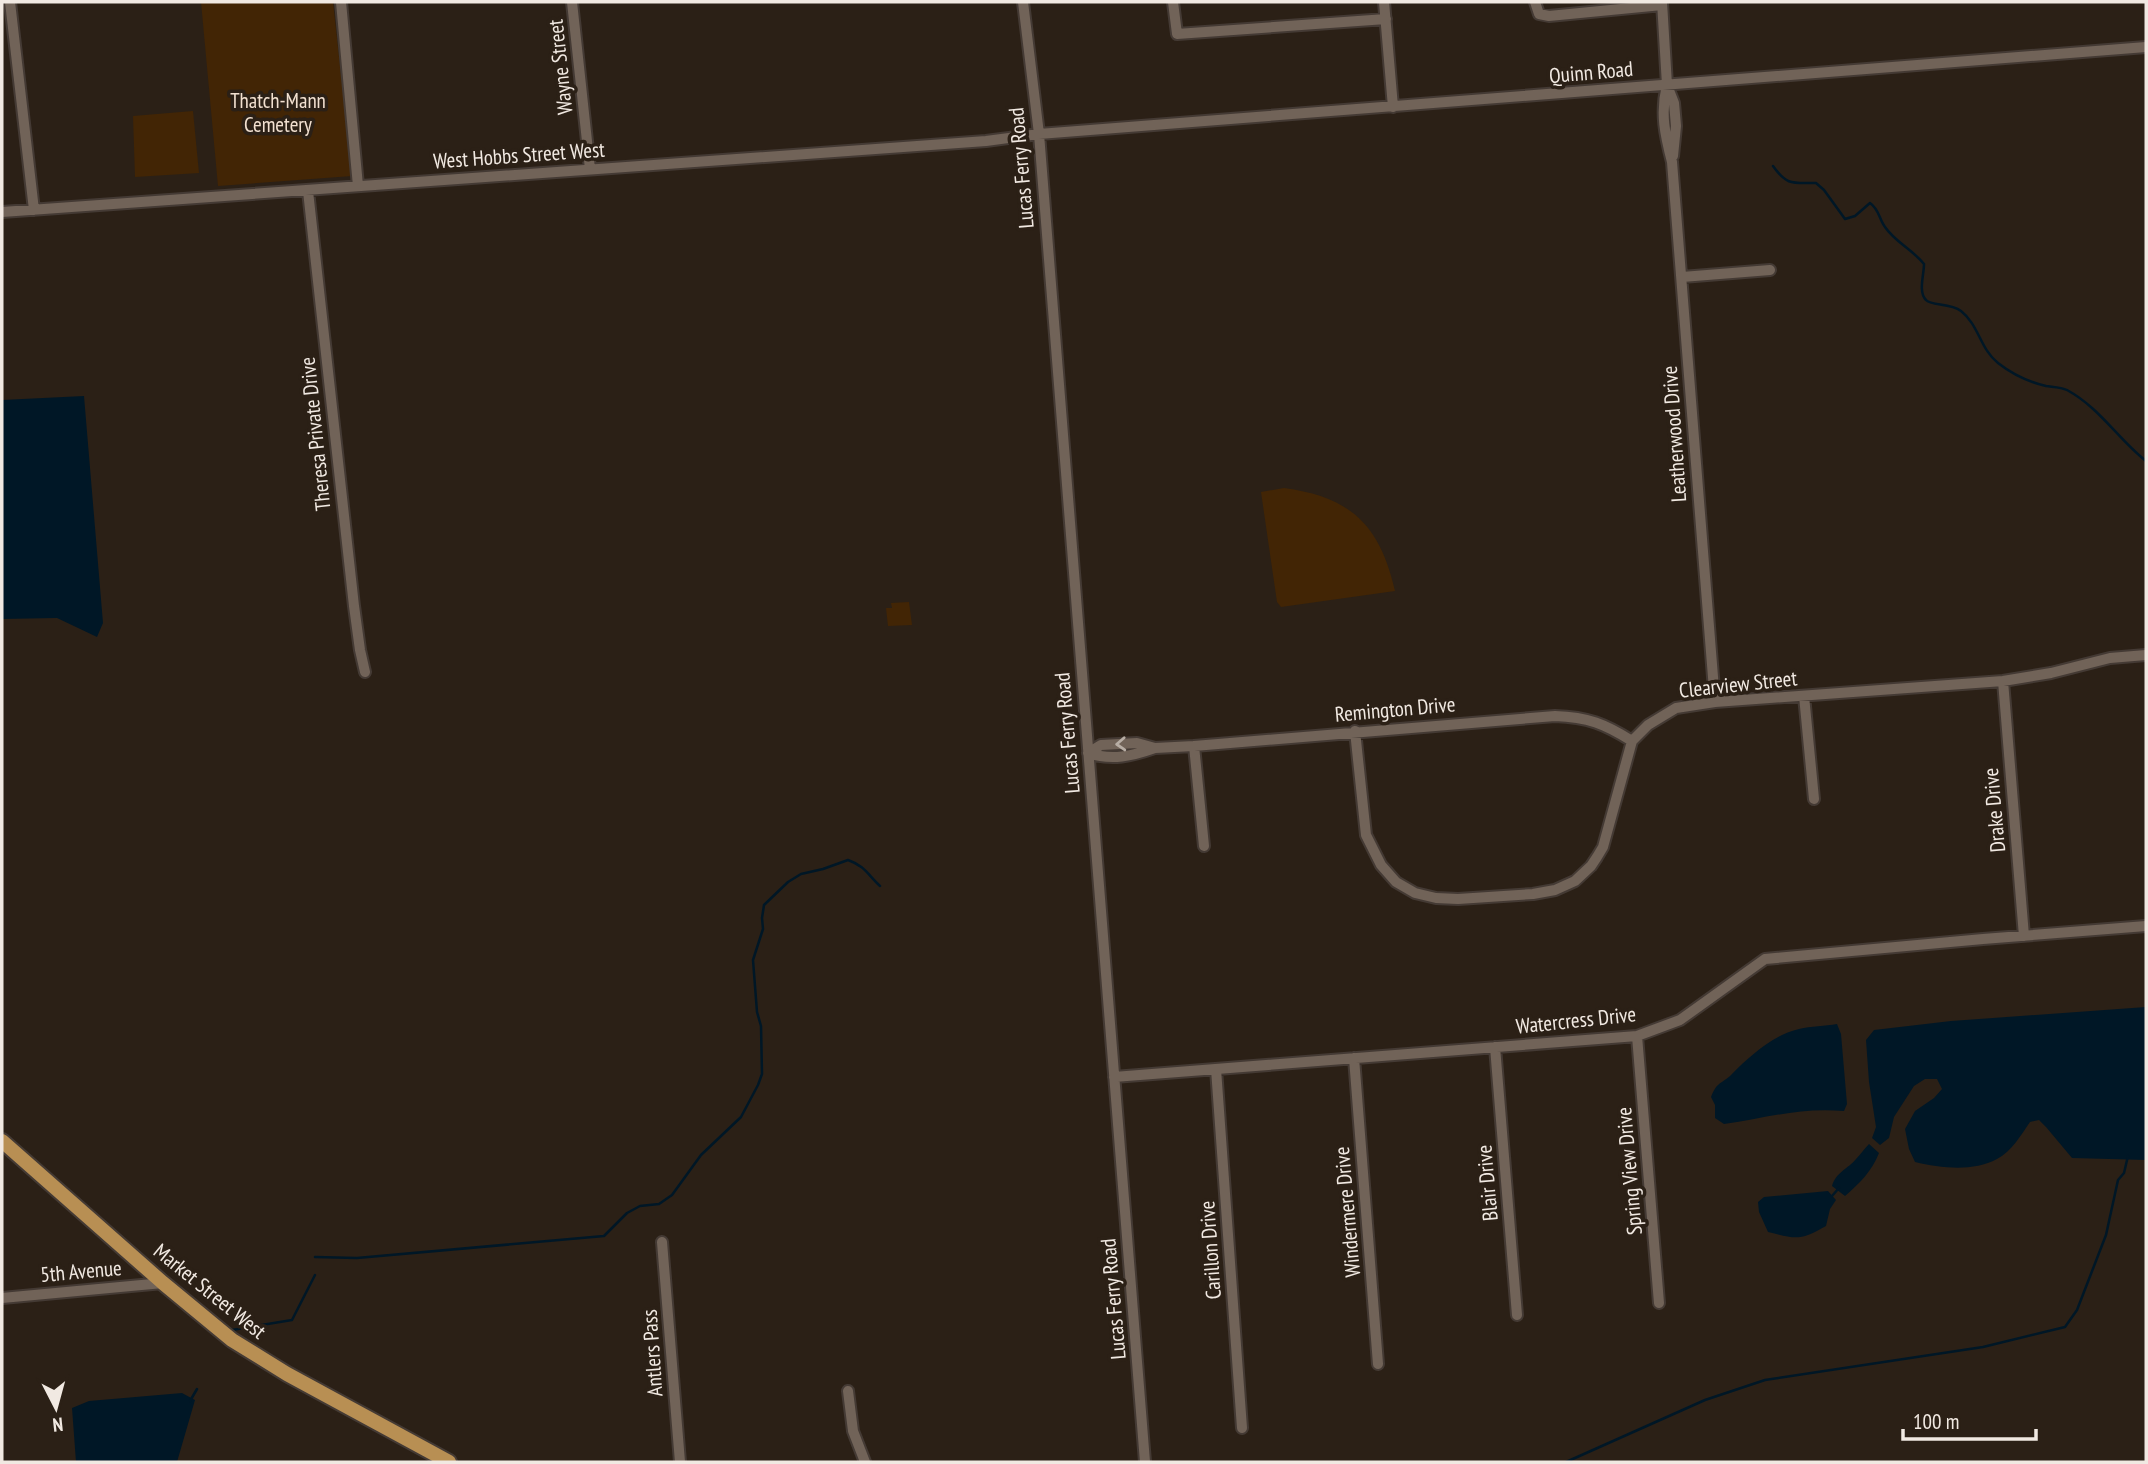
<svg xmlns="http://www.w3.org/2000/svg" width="2148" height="1464" viewBox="0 0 2148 1464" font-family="'PT Sans Narrow',sans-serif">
<rect width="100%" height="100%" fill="#2b2016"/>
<path fill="#422505" d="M201,2H333L352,176L218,186Z
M193,111L199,173L135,177L133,116Z
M1284,488C1351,497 1380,525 1395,591L1281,607L1277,602L1261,492Z
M909,602L912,625L888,626L886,608H892L891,603Z"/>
<path fill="#001726" d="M84,396L103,623L97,637L57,618L2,619V400Z
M2146,1007V1160L2072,1158L2046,1127L2039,1120L2030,1122C2021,1135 2012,1151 1997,1159C1973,1172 1941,1168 1915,1162L1909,1149L1905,1129L1915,1111L1934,1098L1942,1089L1937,1079H1925L1914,1086L1894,1117L1889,1138L1880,1145L1872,1138L1876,1127L1869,1082L1866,1040L1874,1030L1951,1021Z
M1837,1024L1841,1034L1847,1104L1844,1111C1800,1107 1767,1118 1724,1124L1715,1118V1105L1711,1097C1718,1080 1721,1085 1732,1074C1750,1056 1773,1035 1799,1029C1811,1026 1825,1026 1837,1024Z
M1869,1144L1879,1153C1872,1171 1860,1183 1845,1196L1832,1186C1836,1172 1848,1169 1856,1159C1861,1154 1864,1149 1869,1144Z
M1828,1191L1836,1200L1830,1209L1826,1226C1800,1241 1796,1239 1768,1232L1759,1212L1758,1202L1764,1197Z
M182,1393L195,1400L177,1462H76L72,1408L89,1401Z"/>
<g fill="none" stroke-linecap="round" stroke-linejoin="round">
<path stroke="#001726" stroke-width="2.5" d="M1773,166C1787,186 1793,183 1816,183L1824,190L1845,219L1855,216L1870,203C1879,209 1879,219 1885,227C1895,242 1913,250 1924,264C1924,275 1918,292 1926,300C1931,306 1950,303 1961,311C1979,325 1980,349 1998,363C2012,374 2029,382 2046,386C2053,387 2061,387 2067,390C2100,408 2118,439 2146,461
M1832,1196L1839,1188
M315,1257L357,1258L604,1236L627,1213L640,1206L659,1204L672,1195L701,1155L741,1117L758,1085L762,1074L761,1026L757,1012L753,960L763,929L762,918L764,905L788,882L801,874L823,869L848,860C865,866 868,875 880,886
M232,1330L292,1320L315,1275
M190,1401L197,1389
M1566,1462L1705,1400L1765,1380L1983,1347L2065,1327L2077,1310L2106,1235L2118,1180L2124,1173L2128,1156"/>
<g stroke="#443a34" stroke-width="14">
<path id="minor" d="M10,2L34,210
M341,2L358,186
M572,2L590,169
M1023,2L1039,134L1145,1462
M1173,2L1177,34L1386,19
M1384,2L1393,107
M1535,2L1539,14L1549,16L1662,5
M1662,2L1667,85L1674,103L1676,126L1673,156
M1667,85C1660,113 1665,135 1672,162L1715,702
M308,191L354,606L360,650L365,672
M2,212L986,141L1039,134L2146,47
M1682,277L1770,270
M2003,681L2024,936
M1804,696L1814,799
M1355,731L1366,835L1381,865L1396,882L1415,893L1436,898L1458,899L1533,894L1555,890L1575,881L1591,866L1597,857L1603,847L1632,741L1648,725L1676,708L1715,702L2003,681L2051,673L2110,658L2146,655
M1194,746L1204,846
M1088,753L1101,745L1137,743L1155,748L1194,746L1555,716C1588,717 1605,724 1632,741
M1088,753C1112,761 1132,756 1155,748
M1637,1036L1659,1303
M1495,1047L1517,1315
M1354,1058L1378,1364
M1216,1069L1242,1428
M1114,1077L1637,1036L1680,1020L1765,959L1983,939L2146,926
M662,1242L680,1462
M2,1298L163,1283
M848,1391L853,1431L865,1462"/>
</g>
<g stroke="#443a34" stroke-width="18">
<path id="major" d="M2,1141L163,1283L232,1340L287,1374L449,1462"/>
</g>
<use href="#minor" stroke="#716358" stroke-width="10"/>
<use href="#major" stroke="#b88f53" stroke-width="14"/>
</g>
<defs><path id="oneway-chevron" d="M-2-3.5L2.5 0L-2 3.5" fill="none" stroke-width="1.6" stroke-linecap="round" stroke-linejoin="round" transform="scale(1.75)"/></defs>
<use stroke="#b7ada4" href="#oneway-chevron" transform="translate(1121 744) rotate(177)"/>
<g text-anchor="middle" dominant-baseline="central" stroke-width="7" stroke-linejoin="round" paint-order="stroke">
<g font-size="21" fill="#f1e9e2" stroke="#2b2016">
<text transform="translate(560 67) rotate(-96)">Wayne Street</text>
<text transform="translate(1591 72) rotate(-5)">Quinn Road</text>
<text transform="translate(519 155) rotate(-4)">West Hobbs Street West</text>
<text transform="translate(1021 168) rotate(-95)">Lucas Ferry Road</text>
<text transform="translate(315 434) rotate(-96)">Theresa Private Drive</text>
<text transform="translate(1674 434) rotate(-94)">Leatherwood Drive</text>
<text transform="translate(1738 684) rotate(-6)">Clearview Street</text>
<text transform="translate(1395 709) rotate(-5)">Remington Drive</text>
<text transform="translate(1067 733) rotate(-95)">Lucas Ferry Road</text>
<text transform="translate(1994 810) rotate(-95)">Drake Drive</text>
<text transform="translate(1576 1020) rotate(-6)">Watercress Drive</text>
<text transform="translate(1629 1171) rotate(-95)">Spring View Drive</text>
<text transform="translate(1487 1183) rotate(-95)">Blair Drive</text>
<text transform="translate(1347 1212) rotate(-95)">Windermere Drive</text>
<text transform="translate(1210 1250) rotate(-94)">Carillon Drive</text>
<text transform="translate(81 1271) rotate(-5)">5th Avenue</text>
<text transform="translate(210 1291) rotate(39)">Market Street West</text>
<text transform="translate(1113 1299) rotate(-95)">Lucas Ferry Road</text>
<text transform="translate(652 1353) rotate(-94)">Antlers Pass</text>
</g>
<g font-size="21" fill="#f2e0d0" stroke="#2b2016">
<text x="278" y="100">Thatch-Mann<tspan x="278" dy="24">Cemetery</tspan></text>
</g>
</g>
<rect width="2148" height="1464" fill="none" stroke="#f1e9e2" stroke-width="7"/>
<g transform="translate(56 1408) rotate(174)" stroke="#2b2016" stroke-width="5" paint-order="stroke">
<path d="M0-5L12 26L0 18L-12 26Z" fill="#f1e9e2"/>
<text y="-10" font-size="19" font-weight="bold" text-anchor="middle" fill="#f1e9e2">N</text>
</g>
<path d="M1903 1429v10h133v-10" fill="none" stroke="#f1e9e2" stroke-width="3.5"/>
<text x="1913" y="1429" font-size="21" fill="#f1e9e2" stroke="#2b2016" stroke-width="5" paint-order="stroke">100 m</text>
</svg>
